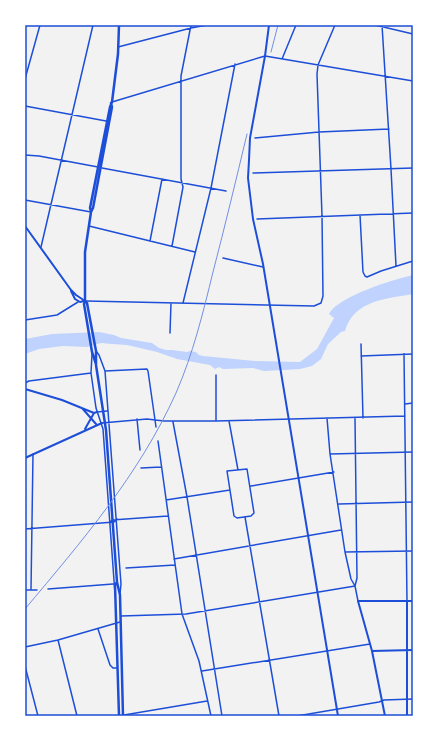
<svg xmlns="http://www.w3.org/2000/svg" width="438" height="741" viewBox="0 0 438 741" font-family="'PT Sans',sans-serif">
<rect width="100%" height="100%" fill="#f2f2f2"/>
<path fill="#bfd3fe" d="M413,275V294C386,299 354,300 345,331L341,332L328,344L321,359L312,366L300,369L283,370L264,371L253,368L223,369L219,367L215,369L210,365L177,359L157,352L127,345L112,344L101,343L87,347L63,346L39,349L25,354V339L52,334L99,332L114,335L121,338L152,343L159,348L166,350H172L187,352L190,351L196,352L199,355L203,356L255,361L300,362L317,349L334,318L329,314C337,297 394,279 413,275Z"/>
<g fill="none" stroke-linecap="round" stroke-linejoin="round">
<path stroke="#1d4ed8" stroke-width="1.5" d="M375,25L413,34
M382,25L391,169L396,266
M118,47L191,28L207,25
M282,59L296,25
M25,79L40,25
M25,102V107
M112,102L265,56L413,81
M25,106L106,121
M255,138L319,132L389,129
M25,155L39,156L98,167
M102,168L226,191
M253,173L413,168
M25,200L91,212
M360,215L363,272L365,276L367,277L381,271L413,261
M257,219L413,213
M89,226L195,252
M150,241L162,179
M172,246L183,187L181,179V76L191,25
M41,247L93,25
M223,258L263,267
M86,301L314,306L321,303L323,296L322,216L317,74L318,65L335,25
M183,303L211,188L235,64
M25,320L57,315L78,302
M170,333L171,303
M361,344L363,418
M96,351L99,355L105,371L121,584L120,594
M92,354L91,373L96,408L103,429L115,594
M404,354L407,601
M361,356L413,354
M105,371L147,369L148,371L156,427
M25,383L29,381L91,373
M405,404L413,403
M97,412L107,411
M327,418L330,454L345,552L351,579L355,586L358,601
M137,419L140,450
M216,421V375
M229,421L238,470
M173,422L187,497L222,716
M102,423L147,419L164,421H216L405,416
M158,441L182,614L199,661L211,716
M330,454L413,452
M141,468L161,467
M247,469L254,513L251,516L237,518L234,516L227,471Z
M251,486L334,472
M166,500L230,490
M339,504L413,502
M245,517L279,716
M110,523L112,520L168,516
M25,529L114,522L117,519
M345,552L413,551
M174,559L341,530
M126,568L175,565
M355,586L357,578L355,418
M48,589L113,584
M25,590H37
M31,590L33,454
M121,616L186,614L355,586
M98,629L110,665L113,668H117
M58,640L77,716
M25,647L58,640L120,622
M25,666L38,716
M202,671L370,644
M124,715L207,701
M297,716L379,702L384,700L413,699"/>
<path stroke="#1d4ed8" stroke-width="2" d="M269,25L265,56L250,138L249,160L248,178L253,219L263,264L338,716
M25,226L71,290L76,295L85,301
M71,291L75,299L80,302L84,301
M25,389L62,400L94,413L97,412
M82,408L96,424
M85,429L94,413
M25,458L102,423
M407,601V716
M372,651L413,650
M385,716L372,651L358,601H413"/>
<path stroke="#1d4ed8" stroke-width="2.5" d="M91,211L90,208L110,107L112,102L118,54L119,25
M85,301L87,303L96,351V365L106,430L117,582L120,595L123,716
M96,364L92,352L84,304L85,301V252L91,212L93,208L112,107L111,103
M117,582L115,585L119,716"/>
<path stroke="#7290e2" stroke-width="1" d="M271,52L278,25
M25,609C82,541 139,475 176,393C193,354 203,313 213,272C225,226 236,180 247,134"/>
</g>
<rect width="438" height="741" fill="none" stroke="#ffffff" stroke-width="52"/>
<rect x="26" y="26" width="386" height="689" fill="none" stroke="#1d4ed8" stroke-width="1.5"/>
</svg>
